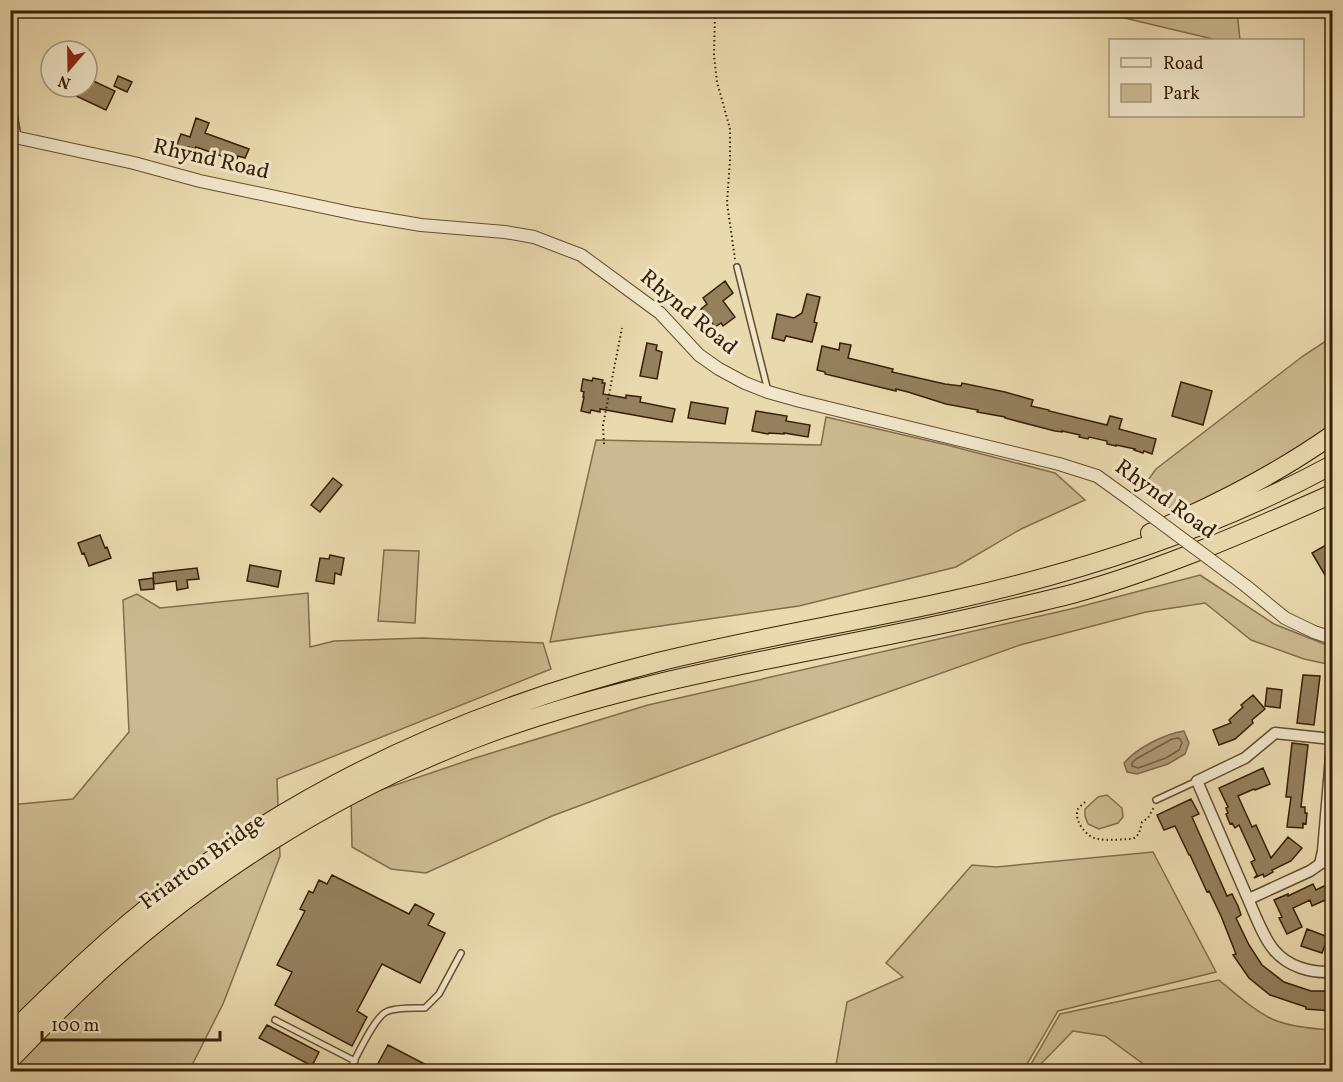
<svg xmlns="http://www.w3.org/2000/svg" width="1343" height="1082" viewBox="0 0 1343 1082" font-family="Vollkorn,serif">
<rect width="100%" height="100%" fill="#e9d9ae"/>
<filter id="stains"><feTurbulence type="fractalNoise" baseFrequency=".00333" numOctaves="4"/><feColorMatrix values="0 0 0 0 .2 0 0 0 0 .09 0 0 0 0 .02 0 0 0 .5 -.17"/></filter>
<radialGradient id="worn" r=".72"><stop offset=".6" stop-color="#630" stop-opacity="0"/><stop offset="1" stop-color="#630" stop-opacity=".3"/></radialGradient>
<path fill="#cbba91" stroke="#826d4b" stroke-width="1.5" d="M1036,11H1237L1240,40H1217L1095,11Z
M1332,337V423L1312,440L1179,515L1143,487L1156,469L1303,356Z
M826,417L947,445L1055,473L1085,500L1021,529L956,567L799,606L550,642L596,440L821,445Z
M384,550L419,551L415,623L378,621Z
M1200,575L1274,624L1332,647V665L1304,659L1251,640L1205,603L1146,612L1020,645L779,731L552,816L426,873L391,869L352,847L351,800L475,758L648,705L1075,608Z
M308,593L310,647L334,641L422,638L543,643L551,669L277,779L280,856L223,1004L189,1071H11L10,805L73,799L129,732L123,600L137,594L160,608Z
M1107,795L1122,808L1123,817L1118,823L1099,829L1088,824L1085,816V809L1098,797Z
M1153,852L1216,972L1058,1011L1023,1071H835L847,1002L903,977L886,963L972,865L996,867Z
M1219,980C1236,994 1252,1009 1272,1019C1287,1026 1316,1029 1332,1030V1071H1153L1105,1036L1073,1031L1034,1071H1027L1060,1014Z"/>
<path fill="#ad9a75" stroke="#7e6948" stroke-width="1.5" d="M1184,731L1189,743L1185,754L1168,764L1137,774L1127,772L1124,763C1137,748 1164,734 1184,731Z"/>
<g fill="none" stroke-linecap="round" stroke-linejoin="round">
<path stroke="#725d3d" stroke-width="1.5" d="M1178,738L1180,739L1182,743L1179,750L1166,758L1138,768L1132,766V763L1136,759L1172,739Z"/>
</g>
<path fill="#94805d" stroke="#382005" stroke-width="1.5" d="M118,76L132,82L127,92L114,86Z
M87,78L115,91L106,110L57,87H87Z
M196,118L209,123L205,133L249,149L245,158L238,156L236,161L196,147L195,149L188,147L185,153L175,150L181,134L190,137Z
M725,281L733,293L723,301L735,317L723,326L721,323L715,327L701,309L707,304L703,298Z
M807,294L820,297L814,322L817,323L812,342L786,336L784,341L772,338L777,314L794,318L802,313Z
M647,343L657,345L656,350L662,352L657,379L640,376Z
M840,343L851,345L848,358L893,369L892,372L945,384L961,386L962,383L1005,392L1033,400L1031,406L1049,410V411L1107,425L1110,416L1122,419L1119,429L1156,439L1152,454L1144,451L1143,453L1134,450L1135,449L1116,445V446L1107,444V441L1089,437L1088,439L1079,437L1080,435L1062,431V432L1055,431L1005,418V417L977,412L978,410L946,404L908,392L896,389V391L825,374V372L817,370L822,346L839,350Z
M593,378L603,380L602,383H605L603,394L626,398V395L641,397L640,402L675,409L672,422L600,409V412L591,410L590,413L581,411L584,397H583L584,392L581,391L583,379L592,381Z
M1181,382L1212,391L1203,425L1172,416Z
M691,402L728,408L725,424L688,418Z
M756,411L787,416L786,421L810,425L808,437L784,433V434L769,433L768,434L752,431Z
M333,478L342,485L320,512L311,505Z
M100,535L105,548L107,547L111,558L89,566L84,553L82,554L78,543Z
M1326,545L1332,556V587L1312,553Z
M330,555L344,558L341,575L335,573L334,584L316,581L320,558L329,559Z
M250,565L281,571L278,587L247,581Z
M197,568L199,579L187,580L188,588L177,590L176,581L154,584L153,573Z
M153,578L154,589L141,590L139,580Z
M1303,675L1320,676L1314,725L1297,723Z
M1267,688L1282,690L1280,708L1265,706Z
M1253,695L1265,709L1252,720L1253,723L1235,739L1219,745L1213,730L1231,723L1229,720L1243,707L1241,705Z
M1292,743L1308,745L1301,807H1305V813H1307L1306,824L1303,823V828L1287,827L1291,797H1286Z
M1263,768L1270,784L1255,790L1254,789L1238,796L1252,827L1256,825L1271,858L1288,837L1302,848L1291,861L1272,870L1273,872L1264,877L1263,874L1254,878L1257,875L1251,862L1255,860L1239,825L1235,828L1232,823L1230,824L1226,814L1228,813L1226,808L1228,807L1219,788Z
M1191,799L1199,814L1192,817L1227,896L1232,894L1238,906L1241,915L1236,918L1249,945L1262,965L1284,982L1311,991H1332V1011L1306,1009V1007L1270,995L1249,978L1233,955L1236,954L1221,916L1209,891L1207,892L1190,855H1189L1175,826L1164,830L1157,815Z
M332,875L409,914L415,904L434,914L428,925L445,933L420,983L382,964L357,1011L367,1017L352,1046L275,1005L292,972L277,965L305,911L300,909L309,891L313,893L319,880L327,884Z
M1313,884L1316,890L1324,886H1332V897L1312,906L1310,900L1293,908L1302,927L1287,934L1279,918L1282,917L1274,900L1288,894V896Z
M1307,929L1328,937L1322,953L1301,946Z
M267,1025L319,1052L312,1066L259,1038Z
M388,1045L438,1071H374Z"/>
<g fill="none" stroke-linecap="round" stroke-linejoin="round">
<g stroke="#644e2f" stroke-width="8">
<path id="service" d="M10,91L18,137
M737,267L768,391
M1156,800L1197,781
M1320,864L1332,867
M275,1020L355,1061
M272,1072L273,1070L277,1072
M346,1072L350,1069C357,1056 374,1018 386,1012C395,1007 414,1008 425,1008L439,994L461,953
M783,1072L792,1068"/>
</g>
<g stroke="#644e2f" stroke-width="13">
<path id="minor" d="M1332,739L1275,733L1245,758L1197,781C1213,818 1229,855 1245,892C1253,909 1262,936 1274,950C1288,967 1311,973 1332,972
M1249,899L1310,871L1320,864L1323,851L1332,745"/>
</g>
<g stroke="#644e2f" stroke-width="14">
<path id="tertiary" d="M10,136L134,163L200,181L356,214L421,225L505,232L534,237L581,255L660,313L699,355L719,369L745,383L768,392L800,401L1059,464L1097,476L1129,499
M1246,586L1285,618L1314,632L1332,638"/>
</g>
<g stroke="#382005" stroke-width="20">
<path id="motorway" d="M1150,533C1214,506 1275,475 1332,435
M10,1034C61,984 112,934 169,891C315,779 479,707 658,662C755,638 855,622 953,600C1085,571 1213,529 1332,465
M10,1060C34,1035 58,1011 83,987C195,880 334,792 479,737C640,676 812,654 979,616C1010,609 1041,602 1072,594C1162,569 1247,532 1332,494"/>
</g>
<path stroke="#382005" stroke-width="2" stroke-dasharray="1.5 3" stroke-linecap="butt" d="M715,13L714,56L717,82L730,129V160L727,203L735,259
M604,444L603,425L622,328
M1085,802C1083,804 1079,807 1078,809C1073,820 1087,838 1098,839C1108,841 1122,839 1132,839C1140,836 1140,829 1142,822L1148,818L1154,807"/>
<use href="#service" stroke="#f1e6ca" stroke-width="5"/>
<use href="#minor" stroke="#f1e6ca" stroke-width="10"/>
<use href="#tertiary" stroke="#f1e6ca" stroke-width="12"/>
<use href="#motorway" stroke="#e9d9ae" stroke-width="18"/>
<g stroke="#644e2f" stroke-width="14" stroke-linecap="butt">
<path id="tertiary-bridge" d="M1129,499L1246,586"/>
</g>
<use href="#tertiary-bridge" stroke="#f1e6ca" stroke-width="12"/>
</g>
<g text-anchor="middle" dominant-baseline="central" stroke-width="6" stroke-linejoin="round" paint-order="stroke">
<g font-size="22" fill="#382005" stroke="#f1e6ca">
<text transform="translate(211 160) rotate(13)">Rhynd Road</text>
<text transform="translate(688 313) rotate(40)">Rhynd Road</text>
<text transform="translate(1165 500) rotate(36)">Rhynd Road</text>
<text transform="translate(203 862) rotate(-36)">Friarton Bridge</text>
</g>
</g>
<rect width="1343" height="1082" fill="none" stroke="#e9d9ae" stroke-width="36"/>
<rect x="12" y="12" width="1319" height="1058" fill="none" stroke="#382005" stroke-width="3"/>
<rect x="18" y="18" width="1307" height="1046" fill="none" stroke="#382005" stroke-width="1.5"/>
<rect x="1109" y="39" width="195" height="78" fill="#f1e6ca" stroke="#a7977b" stroke-width="1.5"/>
<rect x="1121" y="58" width="30" height="9" fill="#f1e6ca" stroke="#a7977b" stroke-width="1.5"/>
<text x="1163" y="69" font-size="18" fill="#382005">Road</text>
<rect x="1121" y="84" width="30" height="18" fill="#cbba91" stroke="#a7977b" stroke-width="1.5"/>
<text x="1163" y="99" font-size="18" fill="#382005">Park</text>
<g transform="translate(69 69) rotate(200)"><circle r="28" fill="#f1e6ca" stroke="#a7977b" stroke-width="1.5"/>
<path d="M0-4.5L10 22L0 15L-10 22Z" fill="#8f2418"/>
<text y="-9" font-size="16" font-weight="bold" text-anchor="middle" fill="#382005">N</text>
</g>
<path d="M42 1031v9h178v-9" fill="none" stroke="#382005" stroke-width="3"/>
<text x="51" y="1031" font-size="18" fill="#382005" stroke="#f1e6ca" stroke-width="4.5" paint-order="stroke">100 m</text>
<rect width="100%" height="100%" filter="url(#stains)"/>
<rect width="100%" height="100%" fill="url(#worn)"/>
</svg>
